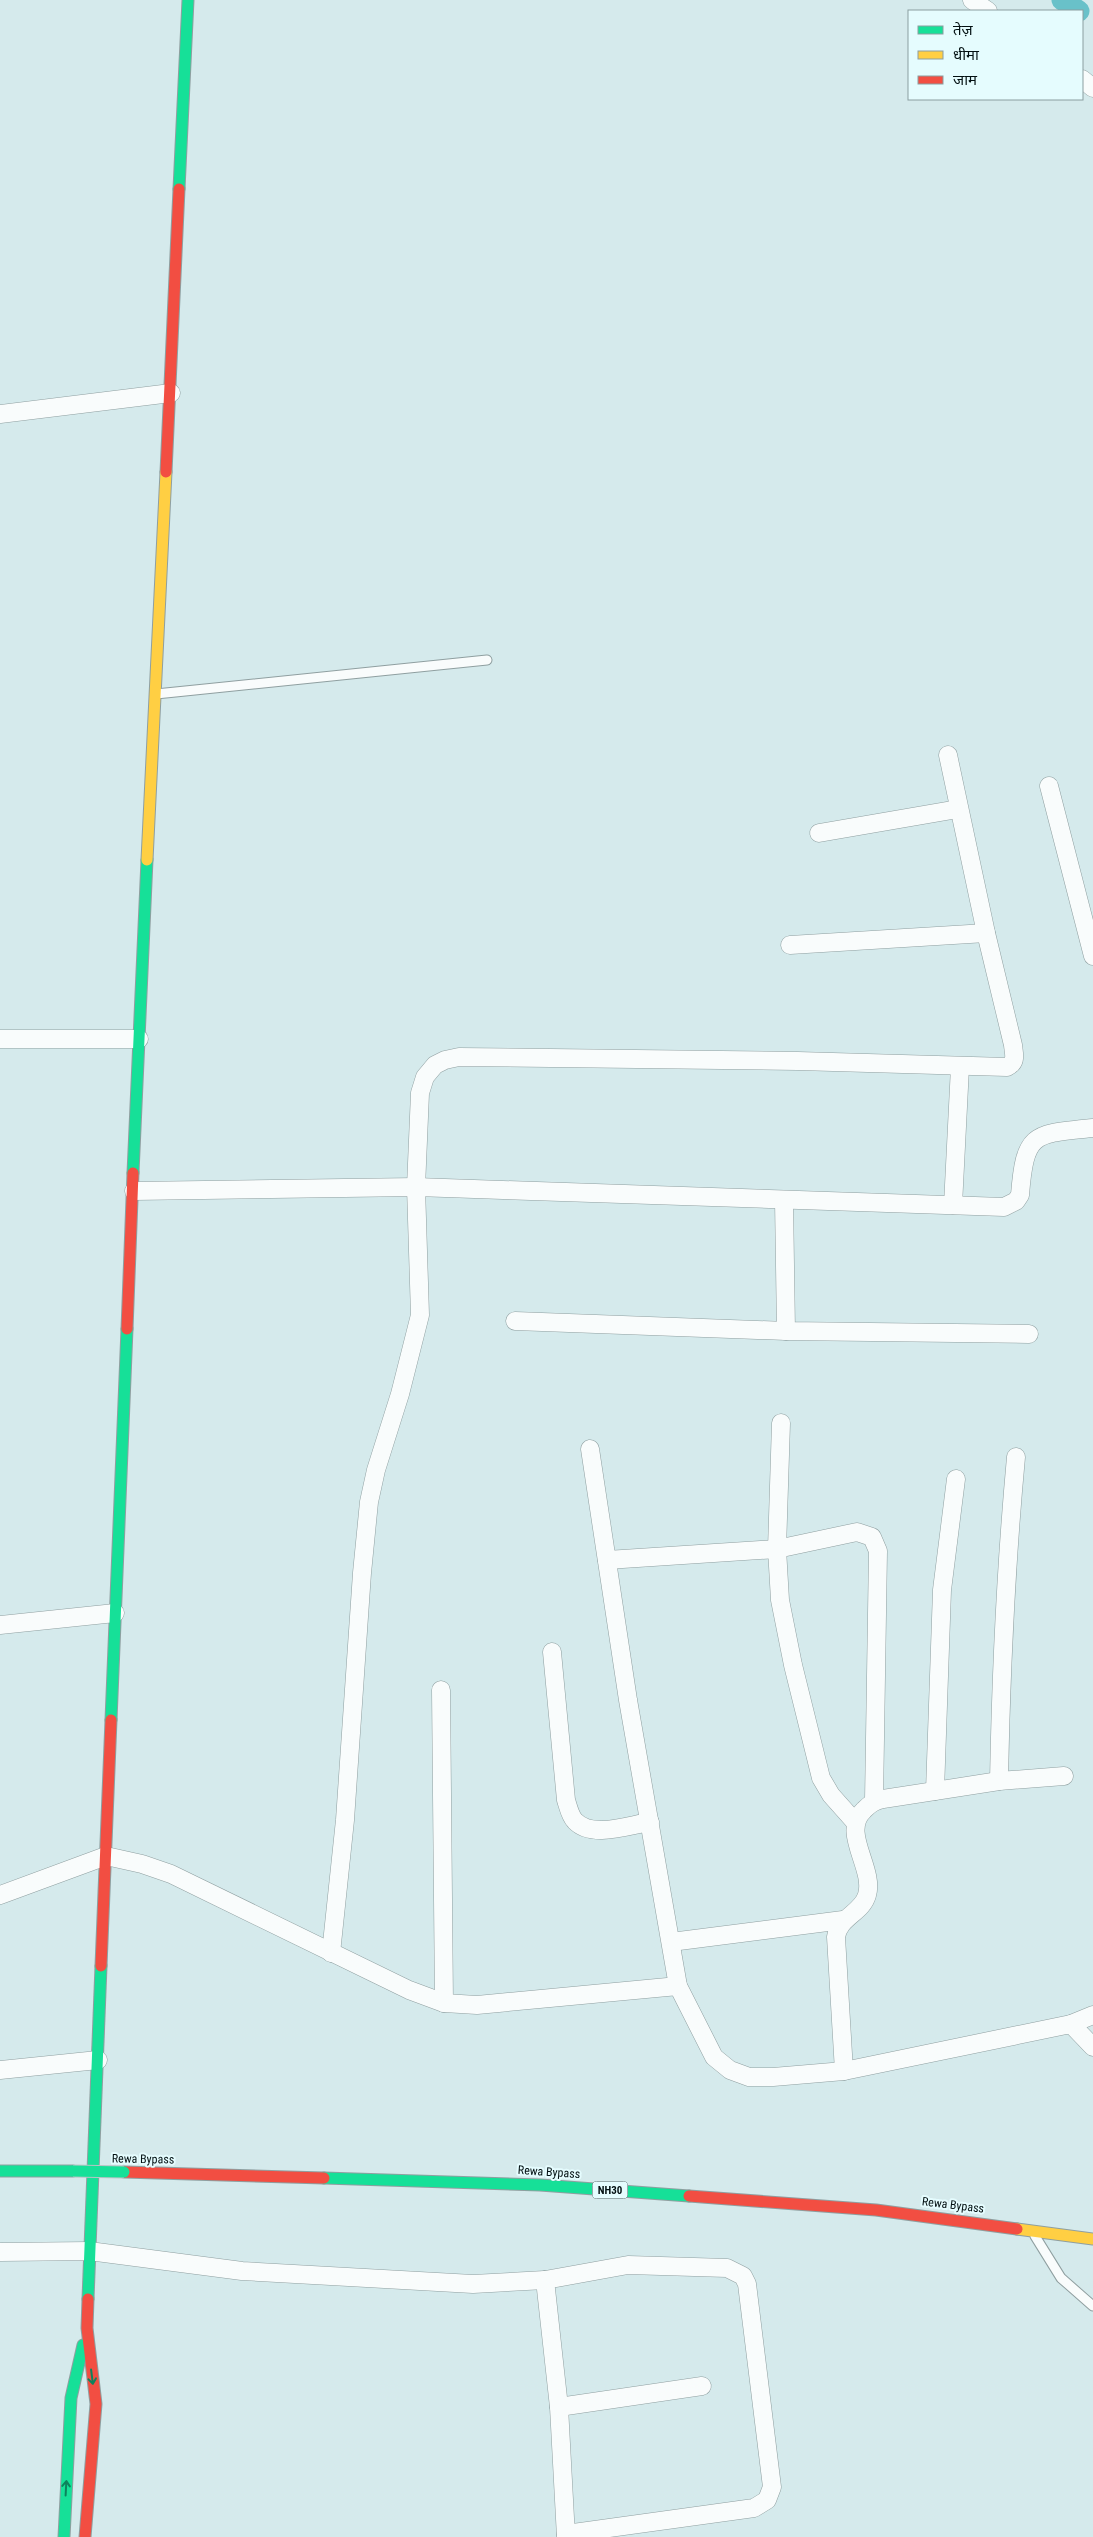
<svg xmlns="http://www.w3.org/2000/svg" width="1093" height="2537" viewBox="0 0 1093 2537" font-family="'Roboto Condensed','Noto Sans Devanagari',sans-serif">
<rect width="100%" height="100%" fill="#d5eaec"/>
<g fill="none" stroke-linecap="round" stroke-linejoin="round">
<!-- canal -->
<path stroke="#69c1c9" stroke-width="21" d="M 1062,0 L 1079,11"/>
<defs>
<g id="lane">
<path d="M 156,694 L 487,660"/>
<path d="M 1035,2236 L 1061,2278 L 1093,2306"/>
</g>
<g id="street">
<path d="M 972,0 L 988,11"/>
<path d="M 1082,79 L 1093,88"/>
<path d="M 0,414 L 171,393"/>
<path d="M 1049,786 L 1093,956"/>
<path d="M 819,833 L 958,809"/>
<path d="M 790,945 L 986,933"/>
<path d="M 0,1039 L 139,1039"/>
<path d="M 134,1191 L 416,1187 L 1004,1207 L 1016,1201 L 1020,1195 C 1025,1132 1033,1134 1093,1128"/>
<path d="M 784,1200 L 786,1331"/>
<path d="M 953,1205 L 960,1067"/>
<path d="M 515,1321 L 786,1331 L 1029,1334"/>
<path d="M 781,1423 L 777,1549 L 780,1600 L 793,1665 L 821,1778 L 831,1795 L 855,1822"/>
<path d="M 590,1449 L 628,1700 L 678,1986 L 714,2057 L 730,2070 L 749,2077 L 773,2077 L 844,2071 L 1071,2024 L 1093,2047"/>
<path d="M 607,1560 L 777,1549 L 857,1532 L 872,1537 L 878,1551 L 874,1801"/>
<path d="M 0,1625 L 115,1613"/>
<path d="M 552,1652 L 566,1800 C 568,1806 570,1816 575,1821 C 592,1839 629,1825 650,1822"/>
<path d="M 441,1690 L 444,2003"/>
<path d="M 999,1781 C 1001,1672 1006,1565 1016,1457"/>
<path d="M 935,1791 L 942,1590 L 956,1479"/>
<path d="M 0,1895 L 106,1856 L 142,1864 L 171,1874 L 409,1990 L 444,2003 L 477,2005 L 678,1986"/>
<path d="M 671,1942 L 843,1920"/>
<path d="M 331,1953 L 345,1820 L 362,1573 L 369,1502 L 376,1470 L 400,1394 L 420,1315 L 416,1187 L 420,1093 L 425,1077 L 435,1065 L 445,1060 L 459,1057 L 798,1061 L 1007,1067 C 1017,1062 1014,1055 1013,1045 L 986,933 L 948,755"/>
<path d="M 1071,2024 L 1093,2015"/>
<path d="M 0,2070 L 98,2060"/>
<path d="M 844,2071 L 836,1937 C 839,1917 862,1913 867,1895 C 875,1868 840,1832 864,1810 C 870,1804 874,1801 883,1799 L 999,1781 L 1064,1776"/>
<path d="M 0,2252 L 89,2251 L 242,2271 L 473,2284 L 545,2280 L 628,2265 L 727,2268 L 743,2276 L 747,2284 L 772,2487 L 767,2500 L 754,2508 L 566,2534"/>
<path d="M 545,2280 L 559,2407 L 566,2537"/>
<path d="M 559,2407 L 702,2386"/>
</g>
<g id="fast">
<path d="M 179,189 L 188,0"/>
<path d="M 133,1173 L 147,860"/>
<path d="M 111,1720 L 127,1329"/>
<path d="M 0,2171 L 73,2171"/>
<path d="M 324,2178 L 540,2185 L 689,2196"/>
<path d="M 88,2299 L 101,1966"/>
<path d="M 64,2537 L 71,2398 L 83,2345"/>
</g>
<g id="slow">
<path d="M 147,860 L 166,472"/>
<path d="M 1017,2229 L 1093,2239"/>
</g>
<g id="jam">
<path d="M 166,472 L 179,189"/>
<path d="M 127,1329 L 133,1173"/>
<path d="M 101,1966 L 111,1720"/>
<path d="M 124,2172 L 324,2178"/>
<path d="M 689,2196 L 876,2210 L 1017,2229"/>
<path d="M 85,2537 L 96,2404 L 87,2328 L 88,2299"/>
</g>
</defs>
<!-- lane casing -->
<use href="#lane" stroke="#8f9fa0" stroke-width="11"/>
<!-- street casing -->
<use href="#street" stroke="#8f9fa0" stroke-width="19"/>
<!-- fast casing -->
<use href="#fast" stroke="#8f9fa0" stroke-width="13"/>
<!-- slow casing -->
<use href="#slow" stroke="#8f9fa0" stroke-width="13"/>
<!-- jam casing -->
<use href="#jam" stroke="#8f9fa0" stroke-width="13"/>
<!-- lane -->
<use href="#lane" stroke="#f9fcfc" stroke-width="9"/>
<!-- street -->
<use href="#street" stroke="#f9fcfc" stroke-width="18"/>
<!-- fast -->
<use href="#fast" stroke="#16e098" stroke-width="11"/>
<!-- slow -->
<use href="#slow" stroke="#ffcf43" stroke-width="11"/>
<!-- jam -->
<use href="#jam" stroke="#f24e42" stroke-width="11"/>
<defs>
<path id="fast-bridge" d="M 73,2171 L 124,2172"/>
</defs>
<!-- fast-bridge casing -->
<use href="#fast-bridge" stroke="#b9c3c4" stroke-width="13" stroke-linecap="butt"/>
<!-- fast-bridge -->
<use href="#fast-bridge" stroke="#16e098" stroke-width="11"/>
</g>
<!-- one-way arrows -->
<defs><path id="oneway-shaft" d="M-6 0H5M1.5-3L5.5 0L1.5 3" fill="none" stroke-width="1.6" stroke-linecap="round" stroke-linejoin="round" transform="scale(1.25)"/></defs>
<g stroke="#0d825c">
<use href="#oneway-shaft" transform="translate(92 2377) rotate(83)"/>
<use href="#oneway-shaft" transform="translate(66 2488) rotate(-87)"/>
</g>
<g text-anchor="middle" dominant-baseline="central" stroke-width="4" stroke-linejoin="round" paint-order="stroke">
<!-- shield labels -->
<rect fill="#e5fcfe" stroke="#475759" stroke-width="1" x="592.5" y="2181.5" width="35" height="17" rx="4"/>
<g font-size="11" font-weight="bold" fill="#031012">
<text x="610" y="2190">NH30</text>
</g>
<!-- street labels -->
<g font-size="12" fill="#031012" stroke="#e5fcfe">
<text transform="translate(143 2159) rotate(1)">Rewa Bypass</text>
<text transform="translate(549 2172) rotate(4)">Rewa Bypass</text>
<text transform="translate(953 2205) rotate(7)">Rewa Bypass</text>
</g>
</g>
<!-- legend -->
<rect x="908" y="10" width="175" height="90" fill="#e5fcfe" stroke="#8b9ea0"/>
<rect x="918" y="26" width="25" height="8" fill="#16e098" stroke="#8b9ea0"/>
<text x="953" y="35" font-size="15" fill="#031012">तेज़</text>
<rect x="918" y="51" width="25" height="8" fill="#ffcf43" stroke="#8b9ea0"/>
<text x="953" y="60" font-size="15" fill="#031012">धीमा</text>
<rect x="918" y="76" width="25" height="8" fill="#f24e42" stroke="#8b9ea0"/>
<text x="953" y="85" font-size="15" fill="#031012">जाम</text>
</svg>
